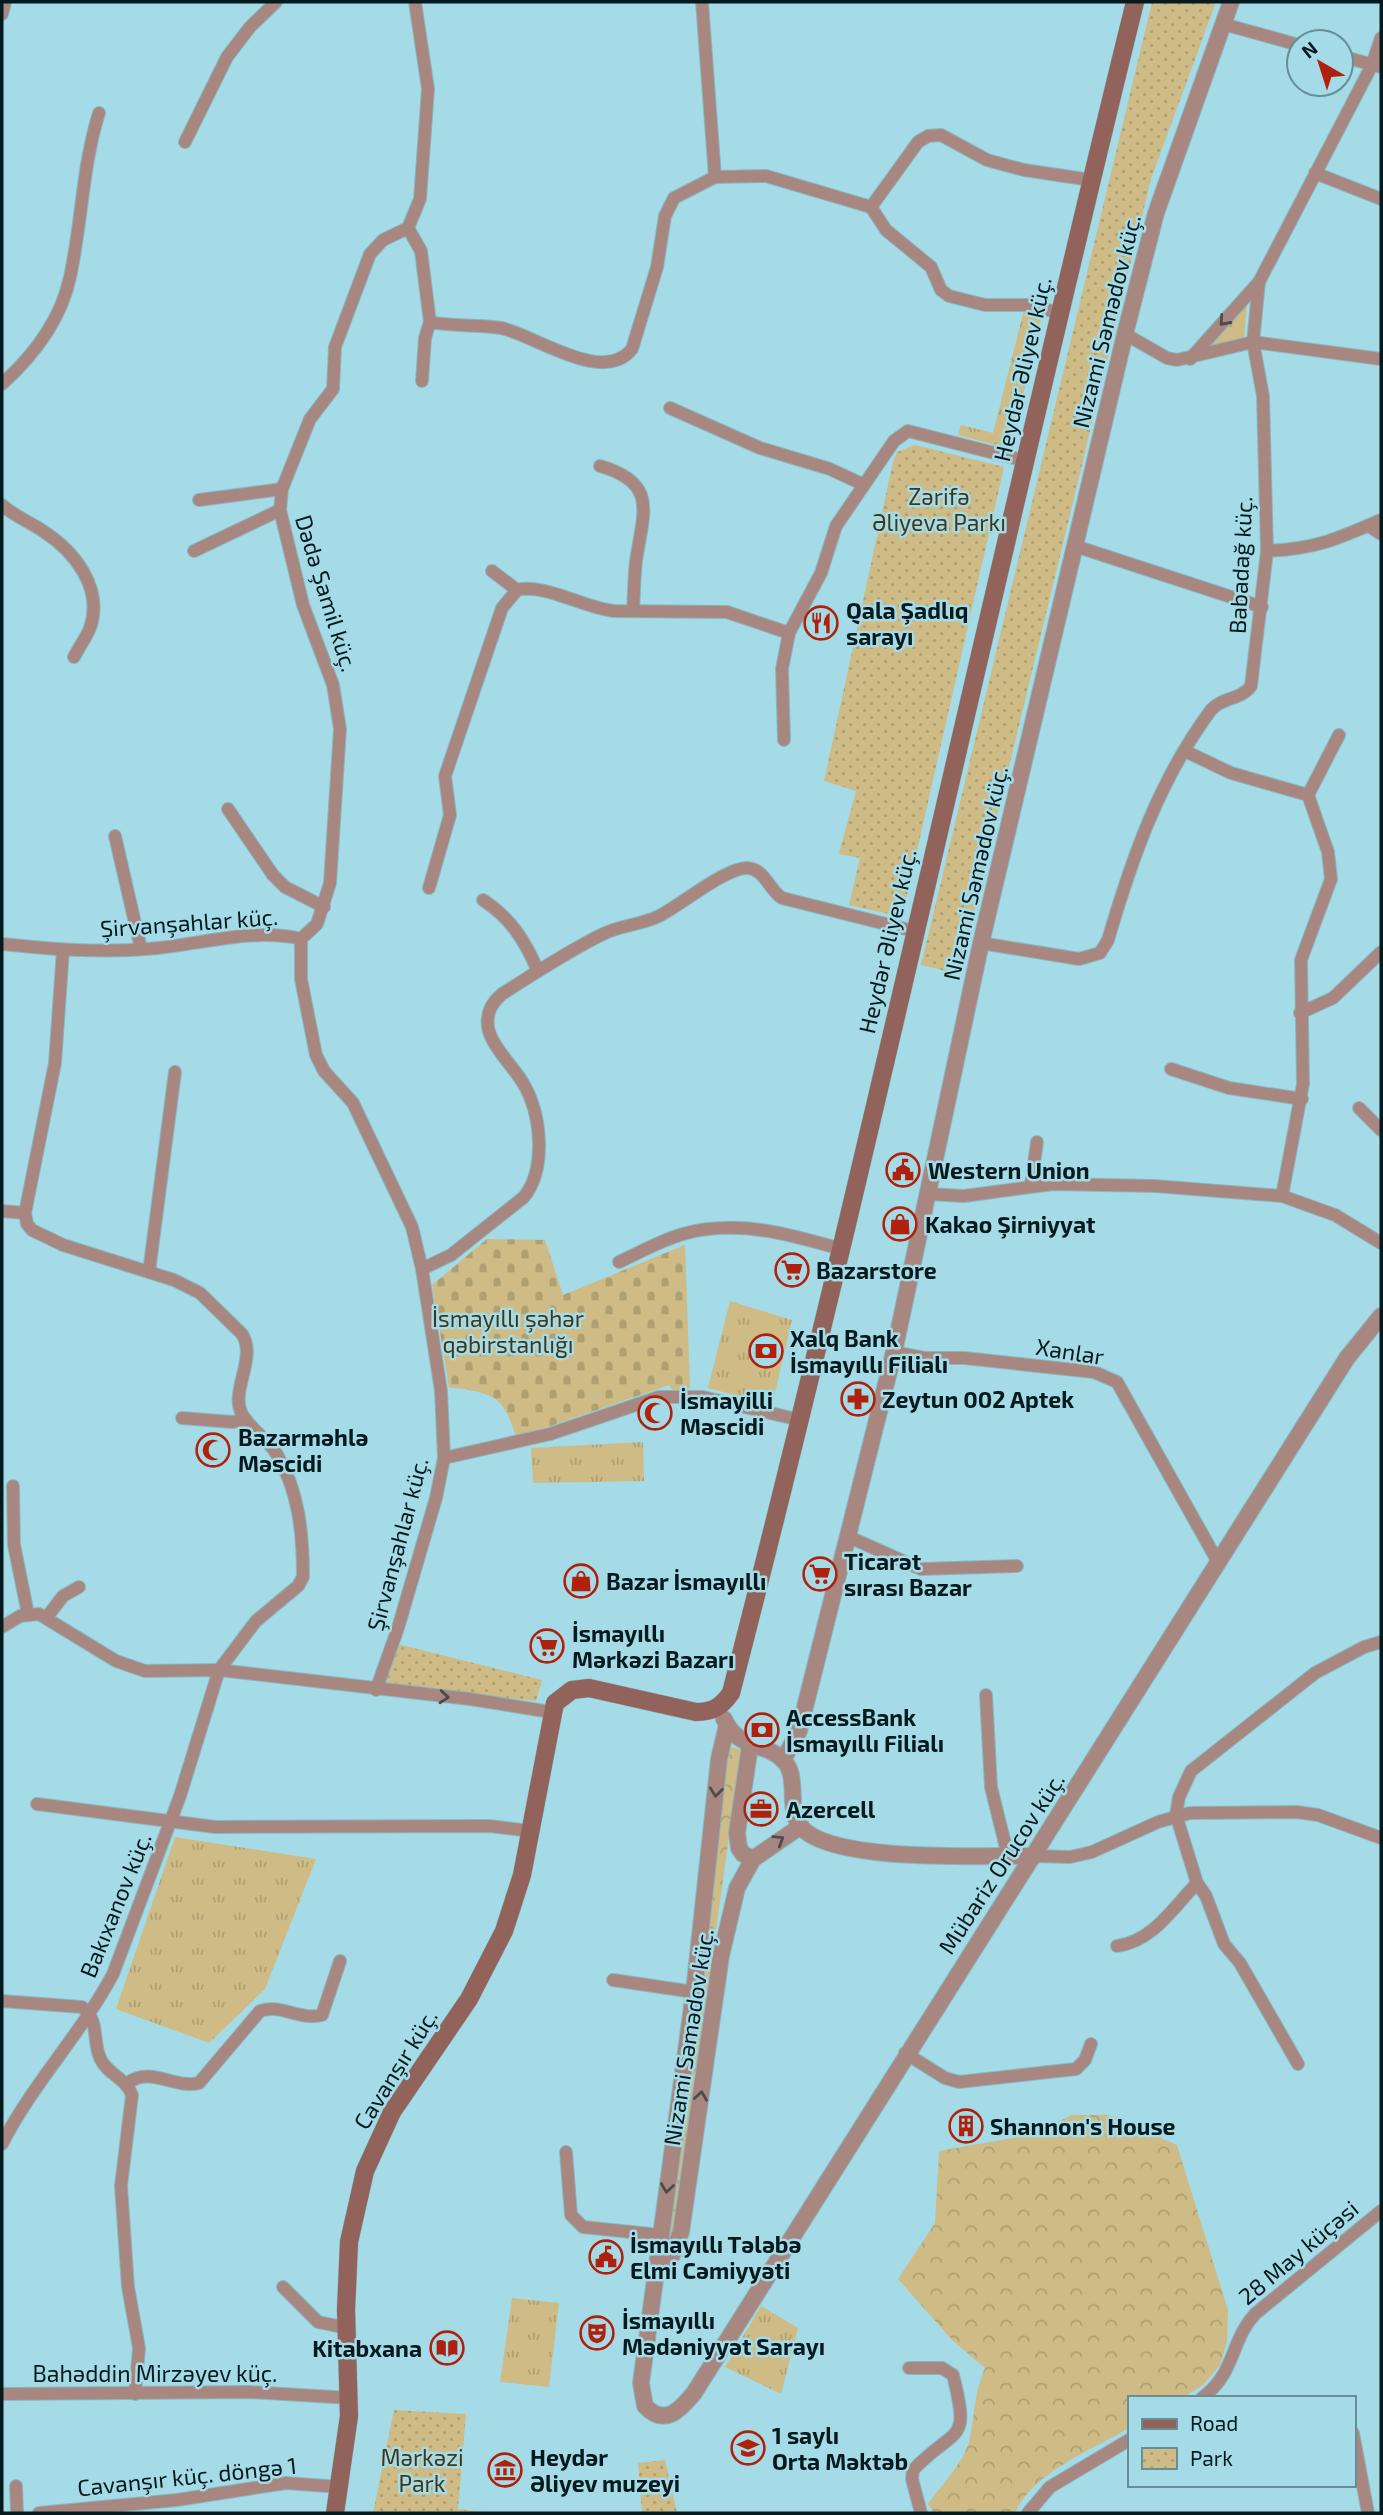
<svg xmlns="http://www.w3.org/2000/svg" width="1383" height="2515" viewBox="0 0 1383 2515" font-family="'Exo 2',sans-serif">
<defs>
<pattern id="grass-tufts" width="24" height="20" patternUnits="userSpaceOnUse" patternTransform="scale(1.75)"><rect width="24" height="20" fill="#cebb85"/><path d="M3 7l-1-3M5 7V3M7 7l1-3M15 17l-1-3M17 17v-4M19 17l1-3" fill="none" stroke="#afa072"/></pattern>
<pattern id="forest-crowns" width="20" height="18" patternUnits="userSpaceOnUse" patternTransform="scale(1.75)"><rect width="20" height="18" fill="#cebb85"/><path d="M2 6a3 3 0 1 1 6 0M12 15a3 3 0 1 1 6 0" fill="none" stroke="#afa072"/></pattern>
<pattern id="cemetery-stones" width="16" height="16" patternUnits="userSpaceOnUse" patternTransform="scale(1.75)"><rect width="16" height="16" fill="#cebb85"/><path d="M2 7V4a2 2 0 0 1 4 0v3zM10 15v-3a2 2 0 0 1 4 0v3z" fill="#afa072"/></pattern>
<pattern id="park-dots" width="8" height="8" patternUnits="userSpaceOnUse" patternTransform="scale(1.75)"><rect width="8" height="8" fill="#cebb85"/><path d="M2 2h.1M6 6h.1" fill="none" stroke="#afa072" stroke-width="1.8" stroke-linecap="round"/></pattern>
</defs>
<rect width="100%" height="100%" fill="#a5dbe6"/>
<!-- grass -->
<g fill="url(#grass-tufts)">
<path d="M 1247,303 L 1244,338 L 1209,348 Z"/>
<path d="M 1024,310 L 1042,316 L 1010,449 L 958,435 L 961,425 L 993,433 Z"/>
<path d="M 730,1301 L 792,1320 L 772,1405 L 708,1388 Z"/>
<path d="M 643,1442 L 644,1481 L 533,1483 L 531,1448 Z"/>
<path d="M 175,1837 L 316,1859 L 265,1989 L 209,2043 L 116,2009 Z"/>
<path d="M 512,2298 L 559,2303 L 549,2387 L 500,2382 Z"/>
<path d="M 761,2306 L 798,2328 L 781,2394 L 725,2367 Z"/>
</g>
<!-- forest -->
<g fill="url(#forest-crowns)">
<path d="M 729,1746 L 741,1750 L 673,2240 L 662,2256 Z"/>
<path d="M 1072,2115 L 1108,2115 L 1177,2145 L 1228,2310 L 1227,2342 L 1220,2365 L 1203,2385 L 1182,2398 L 1129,2398 L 1129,2428 C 1092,2450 1033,2472 1015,2513 L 934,2513 L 928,2504 C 942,2484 965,2462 970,2438 C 975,2411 974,2395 985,2368 L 953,2341 L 898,2279 L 935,2223 L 939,2151 L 1030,2135 Z"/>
</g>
<!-- cemetery -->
<path fill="url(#cemetery-stones)" d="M 487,1239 L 545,1240 L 563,1295 L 685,1245 L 690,1388 L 674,1393 L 669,1385 L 516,1438 C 504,1394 492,1393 449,1387 L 432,1285 Z"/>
<!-- park -->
<g fill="url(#park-dots)">
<path d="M 1152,2 L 1216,2 L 1151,179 L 959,974 L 921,965 Z"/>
<path d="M 915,445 L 1004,467 L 902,917 L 849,905 L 860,858 L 839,854 L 856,791 L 824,781 L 893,462 L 897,452 Z"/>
<path d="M 397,1644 L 542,1680 L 536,1701 L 384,1685 Z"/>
<path d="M 394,2410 L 466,2414 L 458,2509 L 491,2513 L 373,2513 Z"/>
<path d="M 665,2460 L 677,2513 L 642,2513 L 638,2463 Z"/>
</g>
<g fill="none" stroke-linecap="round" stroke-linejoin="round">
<defs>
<g id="minor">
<path d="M 702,2 L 715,177"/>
<path d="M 2,14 L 5,2"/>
<path d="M 1223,24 L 1299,45"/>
<path d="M 1341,56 L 1381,67"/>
<path d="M 185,142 L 227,57 L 250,27 L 276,2"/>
<path d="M 1315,173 L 1381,199"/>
<path d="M 871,207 L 886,230 L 931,267 L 941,290 L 949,296 L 985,305 L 1030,305 L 1059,313"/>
<path d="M 408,228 L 421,251 L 430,322 L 425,338 L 422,381"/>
<path d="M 430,322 C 454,327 478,324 501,328 C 533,334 603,386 632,349 L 657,267 L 665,216 L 674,198 L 715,177 L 766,176 L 871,207 L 918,142 L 928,136 L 941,135 L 987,160 L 1024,170 L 1091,180"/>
<path d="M 1125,334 L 1167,358 L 1177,360 L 1253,342 L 1381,359"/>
<path d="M 1190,359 L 1259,282"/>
<path d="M 2,384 C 33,356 61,320 70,277 C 82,223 82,167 99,113"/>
<path d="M 670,408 L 760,448 L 830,469 L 862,484"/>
<path d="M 600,466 C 659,483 643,513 636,561 C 634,578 634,595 633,611"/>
<path d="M 199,500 L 282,489"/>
<path d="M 2,505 C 14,516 30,522 43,531 C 74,551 104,588 90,628 C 86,638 79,647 74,657"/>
<path d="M 1369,526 L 1381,534"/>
<path d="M 1075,546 L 1262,607"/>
<path d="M 194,551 L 280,510"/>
<path d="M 1267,551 C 1316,549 1337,539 1381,520"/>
<path d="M 492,571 L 517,590"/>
<path d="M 784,740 L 782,669 L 789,633 L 821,573 L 836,526 L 894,441 L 908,431 L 1026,461"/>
<path d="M 1185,751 L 1231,773 L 1308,795 L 1328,852 L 1331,879 L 1301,960 L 1303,1084 L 1282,1196"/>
<path d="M 1308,795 L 1339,735"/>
<path d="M 228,809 L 273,875 L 285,887 L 324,907"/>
<path d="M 115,836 L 141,949"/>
<path d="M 429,888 L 450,815 L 445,776 L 502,608 L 517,590 C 544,583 584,608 614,611 L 727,612 L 789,633"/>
<path d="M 483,900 C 511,918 525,941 538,971"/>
<path d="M 301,939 L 317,924 L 330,883 L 340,729 L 333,685 L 303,605 L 280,510 L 282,489 L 310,419 L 333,389 L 335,347 L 370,254 L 383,240 L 408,228 L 420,199 L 428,89 L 415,2"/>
<path d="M 981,943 L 1079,959 L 1100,953 L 1108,940 C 1132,858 1159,780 1211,710 C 1222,697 1241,700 1251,686 L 1267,551 L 1263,396 L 1253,342 L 1259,282 L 1372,65 L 1381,38"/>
<path d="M 2,944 C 50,949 98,953 146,949 C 196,946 252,927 301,939 L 301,979 L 316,1055 L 324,1071 L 353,1103 L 412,1227 L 422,1269 L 441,1391 L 444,1458 L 436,1498 L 398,1628 L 376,1690"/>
<path d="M 1300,1013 L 1333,998 L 1381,952"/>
<path d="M 1171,1069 L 1229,1088 L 1302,1099"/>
<path d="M 1359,1108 L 1381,1130"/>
<path d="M 1031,1185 L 1037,1142"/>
<path d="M 929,1194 L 964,1196 L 1053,1184 L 1155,1186 L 1282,1196 L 1335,1215 L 1381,1243"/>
<path d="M 2,1211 L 25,1213 L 55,1063 L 63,950"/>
<path d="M 619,1262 C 639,1253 661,1240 683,1234 C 737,1219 789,1234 841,1249"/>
<path d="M 422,1269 L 451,1255 L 524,1197 C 547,1168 541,1113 523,1083 C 513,1066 491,1046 488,1027 C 486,1012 492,1003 502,994 C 535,973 568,951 603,934 C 621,925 641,925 659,916 C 681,905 725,868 747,868 C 764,868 770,891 782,898 L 914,931"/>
<path d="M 149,1272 L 175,1072"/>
<path d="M 894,1352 L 925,1358 L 964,1358 L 1094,1372 L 1117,1382 L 1218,1562"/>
<path d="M 182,1418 L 232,1422 L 246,1420"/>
<path d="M 444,1458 L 550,1434 L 659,1397 L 703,1397 L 800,1420"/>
<path d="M 13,1486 L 14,1545 L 28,1614"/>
<path d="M 849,1537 L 921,1569 L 1017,1566"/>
<path d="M 47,1617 L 63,1596 L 79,1587"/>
<path d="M 2,1627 L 20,1616 L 39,1614 L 116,1661 L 145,1671 L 219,1670 L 470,1699 L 551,1712"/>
<path d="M 986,1695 L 991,1787 L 1008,1856"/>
<path d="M 37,1804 L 215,1827 L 489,1826 L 530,1831"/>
<path d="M 1034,1856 L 1070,1857 L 1092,1852 L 1158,1822 L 1190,1813 L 1297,1812 L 1318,1815 L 1381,1838"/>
<path d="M 1117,1946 C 1153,1941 1173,1908 1197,1883"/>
<path d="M 613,1980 L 694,1992"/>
<path d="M 2,2001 L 82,2007 C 100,2021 92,2039 100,2058 C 107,2074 126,2078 132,2095 L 121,2186 L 128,2287 L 139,2348 L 135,2394"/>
<path d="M 905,2053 L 945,2078 L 959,2082 L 1076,2069 L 1085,2060 L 1091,2044"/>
<path d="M 1298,2064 L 1240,1963 L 1224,1944 L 1206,1896 L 1197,1883 L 1176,1815 L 1179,1797 L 1191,1771 L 1315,1673 L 1364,1647 L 1381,1642"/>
<path d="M 128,2083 C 150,2066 175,2089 199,2083 L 260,2011 C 280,2003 300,2021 322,2015 L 340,1961"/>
<path d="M 2,2144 C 33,2083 81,2034 113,1974 L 180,1796 L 219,1670 L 256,1621 L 298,1586 L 303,1577 C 303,1534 299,1490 276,1453 C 267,1438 248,1428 241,1412 C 231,1390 257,1357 242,1334 L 200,1293 L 174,1280 L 63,1245 L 32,1230 L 27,1224 L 25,1213"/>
<path d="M 566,2152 L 571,2215 L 583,2227 L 660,2235"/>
<path d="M 283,2287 L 318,2322 L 347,2328"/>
<path d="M 909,2368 L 942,2368 L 953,2375 C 971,2446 956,2425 913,2470 L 912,2479 L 921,2513"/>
<path d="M 2,2394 L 249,2392 L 350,2398"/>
<path d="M 1202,2398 C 1236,2373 1230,2341 1255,2314 L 1381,2211"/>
<path d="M 1353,2433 L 1368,2513"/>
<path d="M 16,2486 L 17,2513"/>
<path d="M 39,2513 L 177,2500 L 286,2483 L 340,2487"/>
<path d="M 1028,2513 L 1050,2487 L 1129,2440"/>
</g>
<g id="tertiary">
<path d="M 724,1719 C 739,1751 764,1741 783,1760 C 800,1776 786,1807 800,1826 C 830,1864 986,1855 1034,1856"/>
<path d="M 727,1725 L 719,1759 L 694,1992 L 641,2383 L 645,2406 C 665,2427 680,2410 694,2393 L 1347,1358 L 1381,1316"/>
<path d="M 750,1746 L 737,1833 L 739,1848 L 743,1854 L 753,1859"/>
<path d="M 783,1760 L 799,1731 L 894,1352 L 981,943 L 1125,334 L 1156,213 L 1231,2"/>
<path d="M 653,2275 L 672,2255 L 681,2232 L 721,1956 L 737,1888 L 753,1859 L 801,1826"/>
</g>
<path id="secondary" d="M 335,2513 L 349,2416 L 346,2310 L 349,2242 L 365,2171 L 392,2112 L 469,1999 L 504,1931 L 522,1875 L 555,1703 L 572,1690 L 589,1688 L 696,1712 C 713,1712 721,1707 731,1693 C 876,1132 996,564 1135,2"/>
</defs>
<!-- minor casing -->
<use href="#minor" stroke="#88b8c2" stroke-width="14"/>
<!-- tertiary casing -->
<use href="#tertiary" stroke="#88b8c2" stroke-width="18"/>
<!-- secondary casing -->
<use href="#secondary" stroke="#88b8c2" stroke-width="19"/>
<!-- minor -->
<use href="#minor" stroke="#a88780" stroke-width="12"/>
<!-- tertiary -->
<use href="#tertiary" stroke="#a88780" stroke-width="16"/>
<!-- secondary -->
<use href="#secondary" stroke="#92635a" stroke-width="18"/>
</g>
<!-- one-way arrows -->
<defs><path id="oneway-chevron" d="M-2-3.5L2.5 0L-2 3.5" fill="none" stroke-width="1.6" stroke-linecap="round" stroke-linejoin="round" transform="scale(1.75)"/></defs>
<g stroke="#4e4b4a">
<use href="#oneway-chevron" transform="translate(1224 321) rotate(132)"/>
<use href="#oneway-chevron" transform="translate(444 1697) rotate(5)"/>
<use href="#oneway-chevron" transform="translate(716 1792) rotate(96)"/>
<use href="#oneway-chevron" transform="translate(779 1840) rotate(-32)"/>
<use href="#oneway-chevron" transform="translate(701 2096) rotate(-82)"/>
<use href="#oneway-chevron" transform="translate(667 2188) rotate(98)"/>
</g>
<!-- icons -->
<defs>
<symbol id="restaurant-ring" viewBox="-11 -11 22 22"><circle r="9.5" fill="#a5dbe6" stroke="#af210d" stroke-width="1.5"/><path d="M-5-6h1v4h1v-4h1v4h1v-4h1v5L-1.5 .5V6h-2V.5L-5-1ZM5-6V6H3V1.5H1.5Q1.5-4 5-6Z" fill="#af210d"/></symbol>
<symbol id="civic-ring" viewBox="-11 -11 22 22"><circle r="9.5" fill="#a5dbe6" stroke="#af210d" stroke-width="1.5"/><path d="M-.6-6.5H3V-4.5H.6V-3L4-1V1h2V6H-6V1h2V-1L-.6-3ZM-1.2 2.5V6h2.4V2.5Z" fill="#af210d"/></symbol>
<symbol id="shop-ring" viewBox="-11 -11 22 22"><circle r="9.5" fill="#a5dbe6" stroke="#af210d" stroke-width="1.5"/><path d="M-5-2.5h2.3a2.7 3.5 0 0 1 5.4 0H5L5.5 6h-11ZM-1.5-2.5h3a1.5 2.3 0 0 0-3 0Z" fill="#af210d"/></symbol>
<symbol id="supermarket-ring" viewBox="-11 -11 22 22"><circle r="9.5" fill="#a5dbe6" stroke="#af210d" stroke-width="1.5"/><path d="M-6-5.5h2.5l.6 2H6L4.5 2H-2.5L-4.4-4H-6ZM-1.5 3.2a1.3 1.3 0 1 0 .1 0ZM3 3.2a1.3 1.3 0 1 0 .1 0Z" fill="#af210d"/></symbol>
<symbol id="bank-ring" viewBox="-11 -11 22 22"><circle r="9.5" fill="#a5dbe6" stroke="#af210d" stroke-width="1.5"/><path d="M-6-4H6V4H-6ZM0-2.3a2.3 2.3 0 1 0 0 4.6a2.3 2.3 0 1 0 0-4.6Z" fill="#af210d"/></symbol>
<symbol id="pharmacy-ring" viewBox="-11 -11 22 22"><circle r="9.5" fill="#a5dbe6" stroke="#af210d" stroke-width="1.5"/><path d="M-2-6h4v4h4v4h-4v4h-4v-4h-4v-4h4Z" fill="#af210d"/></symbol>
<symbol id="mosque-ring" viewBox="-11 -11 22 22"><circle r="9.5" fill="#a5dbe6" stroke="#af210d" stroke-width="1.5"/><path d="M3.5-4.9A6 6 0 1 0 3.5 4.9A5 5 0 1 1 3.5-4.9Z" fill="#af210d"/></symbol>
<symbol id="office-ring" viewBox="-11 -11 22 22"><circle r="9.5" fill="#a5dbe6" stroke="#af210d" stroke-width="1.5"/><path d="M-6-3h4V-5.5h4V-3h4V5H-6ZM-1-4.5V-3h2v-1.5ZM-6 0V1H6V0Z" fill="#af210d"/></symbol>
<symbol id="building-ring" viewBox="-11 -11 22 22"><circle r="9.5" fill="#a5dbe6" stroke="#af210d" stroke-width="1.5"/><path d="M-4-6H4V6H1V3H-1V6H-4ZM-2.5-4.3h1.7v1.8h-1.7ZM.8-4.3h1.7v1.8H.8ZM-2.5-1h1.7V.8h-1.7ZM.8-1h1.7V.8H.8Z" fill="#af210d"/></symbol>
<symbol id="theatre-ring" viewBox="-11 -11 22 22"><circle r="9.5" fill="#a5dbe6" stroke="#af210d" stroke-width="1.5"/><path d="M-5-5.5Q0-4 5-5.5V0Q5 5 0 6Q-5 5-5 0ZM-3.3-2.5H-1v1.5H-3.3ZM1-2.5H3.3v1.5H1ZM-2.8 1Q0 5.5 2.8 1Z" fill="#af210d"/></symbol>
<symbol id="library-ring" viewBox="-11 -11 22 22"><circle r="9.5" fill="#a5dbe6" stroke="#af210d" stroke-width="1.5"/><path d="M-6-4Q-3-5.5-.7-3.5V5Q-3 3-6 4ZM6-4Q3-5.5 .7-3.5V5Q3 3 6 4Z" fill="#af210d"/></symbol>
<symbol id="school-ring" viewBox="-11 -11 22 22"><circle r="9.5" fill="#a5dbe6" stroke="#af210d" stroke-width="1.5"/><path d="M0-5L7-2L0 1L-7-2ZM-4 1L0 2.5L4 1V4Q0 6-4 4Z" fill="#af210d"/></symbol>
<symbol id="museum-ring" viewBox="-11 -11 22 22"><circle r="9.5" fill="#a5dbe6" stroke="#af210d" stroke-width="1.5"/><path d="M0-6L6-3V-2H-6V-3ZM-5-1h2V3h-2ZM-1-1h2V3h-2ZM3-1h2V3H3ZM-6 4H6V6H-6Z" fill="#af210d"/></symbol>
</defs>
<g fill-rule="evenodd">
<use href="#restaurant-ring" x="802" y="604" width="38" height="38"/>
<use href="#civic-ring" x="884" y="1151" width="38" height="38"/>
<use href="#shop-ring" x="881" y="1205" width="38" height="38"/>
<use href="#supermarket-ring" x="773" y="1251" width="38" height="38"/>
<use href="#bank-ring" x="747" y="1332" width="38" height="38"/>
<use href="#pharmacy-ring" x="839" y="1380" width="38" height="38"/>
<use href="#mosque-ring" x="636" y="1394" width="38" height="38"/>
<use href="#mosque-ring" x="194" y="1431" width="38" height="38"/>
<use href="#supermarket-ring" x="801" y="1555" width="38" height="38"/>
<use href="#shop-ring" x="562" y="1562" width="38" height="38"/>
<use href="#supermarket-ring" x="528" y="1627" width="38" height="38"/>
<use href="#bank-ring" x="743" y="1711" width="38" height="38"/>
<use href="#office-ring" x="742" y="1790" width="38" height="38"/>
<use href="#building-ring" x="947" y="2107" width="38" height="38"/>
<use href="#civic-ring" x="587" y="2238" width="38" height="38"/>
<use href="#theatre-ring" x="578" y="2314" width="38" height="38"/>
<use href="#library-ring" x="428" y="2329" width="38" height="38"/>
<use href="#school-ring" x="729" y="2429" width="38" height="38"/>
<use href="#museum-ring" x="486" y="2451" width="38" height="38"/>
</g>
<g text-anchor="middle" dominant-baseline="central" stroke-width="5" stroke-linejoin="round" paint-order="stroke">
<!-- street labels -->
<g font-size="23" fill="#051a1e" stroke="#a5dbe6">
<text transform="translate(1106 321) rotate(-76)">Nizami Səmədov küç.</text>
<text transform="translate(1022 369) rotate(-77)">Heydər Əliyev küç.</text>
<text transform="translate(1240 565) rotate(-87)">Babadağ küç.</text>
<text transform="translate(327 593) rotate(73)">Dədə Şamil küç.</text>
<text transform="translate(975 873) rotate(-77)">Nizami Səmədov küç.</text>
<text transform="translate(189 922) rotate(-4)">Şirvanşahlar küç.</text>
<text transform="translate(887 941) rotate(-77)">Heydər Əliyev küç.</text>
<text transform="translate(1070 1351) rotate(9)">Xanlar</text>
<text transform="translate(397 1544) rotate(-75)">Şirvanşahlar küç.</text>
<text transform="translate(1001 1863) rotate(-57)">Mübariz Orucov küç.</text>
<text transform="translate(115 1905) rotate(-68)">Bakıxanov küç.</text>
<text transform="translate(688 2037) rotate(-81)">Nizami Səmədov küç.</text>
<text transform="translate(395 2069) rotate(-58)">Cavanşır küç.</text>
<text transform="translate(1298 2252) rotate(-40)">28 May küçəsi</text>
<text x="155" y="2373">Bahəddin Mirzəyev küç.</text>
<text transform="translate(187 2476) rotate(-6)">Cavanşır küç. döngə 1</text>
</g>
<!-- park labels -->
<g font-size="23" fill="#423718" stroke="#a5dbe6">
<text x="939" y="496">Zərifə<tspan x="939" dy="26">Əliyeva Parkı</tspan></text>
<text x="508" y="1318">İsmayıllı şəhər<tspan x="508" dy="26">qəbirstanlığı</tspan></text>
<text x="422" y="2457">Mərkəzi<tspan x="422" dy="26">Park</tspan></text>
</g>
<!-- poi labels -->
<g font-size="23" font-weight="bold" fill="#051a1e" stroke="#a5dbe6" text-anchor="start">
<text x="846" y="610">Qala Şadlıq<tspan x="846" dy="26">sarayı</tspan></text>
<text x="928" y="1170">Western Union</text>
<text x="925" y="1224">Kakao Şirniyyat</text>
<text x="816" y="1270">Bazarstore</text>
<text x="790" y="1338">Xalq Bank<tspan x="790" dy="26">İsmayıllı Filialı</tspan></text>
<text x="882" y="1399">Zeytun 002 Aptek</text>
<text x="680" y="1400">İsmayilli<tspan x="680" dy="26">Məscidi</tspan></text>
<text x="238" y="1437">Bazarməhlə<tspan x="238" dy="26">Məscidi</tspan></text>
<text x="844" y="1561">Ticarət<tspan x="844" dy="26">sırası Bazar</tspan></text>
<text x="606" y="1581">Bazar İsmayıllı</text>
<text x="572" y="1633">İsmayıllı<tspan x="572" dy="26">Mərkəzi Bazarı</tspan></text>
<text x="786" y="1717">AccessBank<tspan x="786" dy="26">İsmayıllı Filialı</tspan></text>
<text x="786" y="1809">Azercell</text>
<text x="990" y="2126">Shannon's House</text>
<text x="630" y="2244">İsmayıllı Tələbə<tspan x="630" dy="26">Elmi Cəmiyyəti</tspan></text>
<text x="622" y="2320">İsmayıllı<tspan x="622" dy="26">Mədəniyyət Sarayı</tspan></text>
<text x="422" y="2348" text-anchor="end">Kitabxana</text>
<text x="772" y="2435">1 saylı<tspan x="772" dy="26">Orta Məktəb</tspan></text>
<text x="530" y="2457">Heydər<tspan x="530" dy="26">Əliyev muzeyi</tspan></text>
</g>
</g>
<!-- border -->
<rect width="1383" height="2515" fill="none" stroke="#051a1e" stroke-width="7"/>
<!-- legend -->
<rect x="1128" y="2396" width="228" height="91" fill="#a5dbe6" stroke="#658e96" stroke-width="2"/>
<rect x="1142" y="2419" width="35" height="10" fill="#92635a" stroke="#658e96" stroke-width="2"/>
<text x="1190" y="2431" font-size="21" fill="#051a1e">Road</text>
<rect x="1142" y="2448" width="35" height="21" fill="url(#park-dots)" stroke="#658e96" stroke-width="2"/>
<text x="1190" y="2466" font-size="21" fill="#051a1e">Park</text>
<!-- north arrow -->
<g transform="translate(1320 63) rotate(321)"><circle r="33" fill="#a5dbe6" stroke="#658e96" stroke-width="2"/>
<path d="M0-5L12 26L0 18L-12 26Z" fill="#af210d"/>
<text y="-10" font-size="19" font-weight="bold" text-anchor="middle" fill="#051a1e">N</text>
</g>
</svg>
